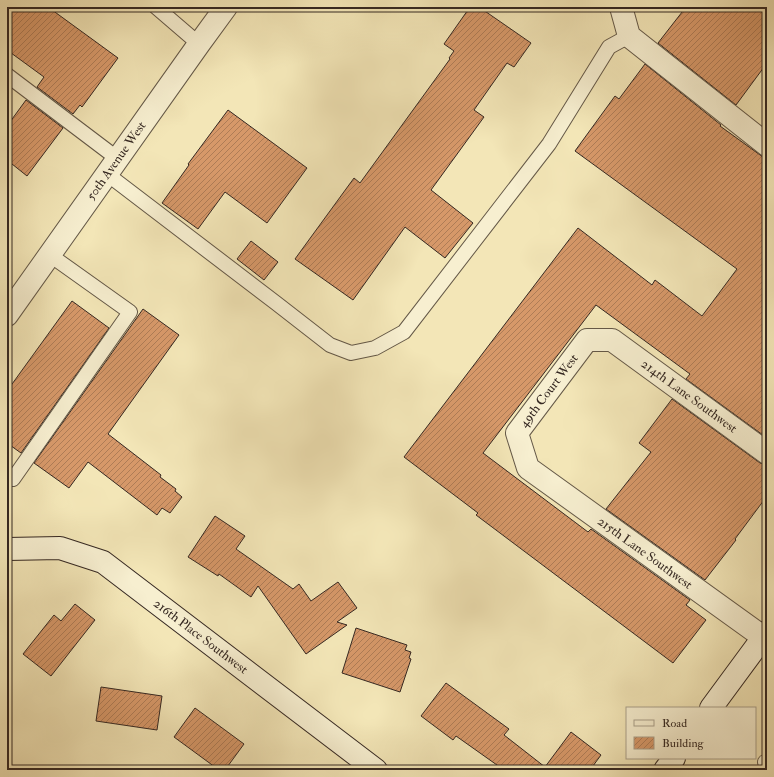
<svg xmlns="http://www.w3.org/2000/svg" width="774" height="777" viewBox="0 0 774 777" font-family="'IM FELL Double Pica',serif">
<defs>
<pattern id="building-hatch" width="6" height="6" patternUnits="userSpaceOnUse"><rect width="6" height="6" fill="#d69869"/><path d="M-1 1l2-2M0 6l6-6M5 7l2-2" fill="none" stroke="#ae7c56"/></pattern>
</defs>
<rect width="100%" height="100%" fill="#f3e6b7"/>
<filter id="stains"><feTurbulence type="fractalNoise" baseFrequency=".005" numOctaves="4"/><feColorMatrix values="0 0 0 0 .2 0 0 0 0 .09 0 0 0 0 .02 0 0 0 .5 -.17"/></filter>
<radialGradient id="worn" r=".72"><stop offset=".6" stop-color="#630" stop-opacity="0"/><stop offset="1" stop-color="#630" stop-opacity=".3"/></radialGradient>
<!-- building -->
<g fill="url(#building-hatch)" stroke="#352822">
<path d="M 7,7 L 48,7 L 118,58 L 82,107 L 80,105 L 73,114 L 37,87 L 44,77 L 7,50 Z"/>
<path d="M 470,7 L 479,7 L 531,43 L 514,67 L 507,63 L 474,110 L 484,117 L 431,190 L 473,223 L 445,258 L 405,227 L 353,300 L 295,259 L 354,178 L 360,183 L 450,59 L 449,58 L 454,51 L 444,44 Z"/>
<path d="M 686,7 L 767,7 L 767,63 L 736,105 L 658,43 Z"/>
<path d="M 645,64 L 721,125 L 720,126 L 767,160 L 767,438 L 686,379 L 690,374 L 596,305 L 483,453 L 588,532 L 591,529 L 690,600 L 686,605 L 706,620 L 673,663 L 476,515 L 478,513 L 404,457 L 578,228 L 652,285 L 655,280 L 702,316 L 737,269 L 575,151 L 615,96 L 619,99 Z"/>
<path d="M 26,100 L 63,128 L 27,176 L 7,160 L 7,126 Z"/>
<path d="M 228,110 L 307,168 L 267,223 L 225,192 L 198,229 L 162,203 L 189,165 L 188,164 Z"/>
<path d="M 251,241 L 278,262 L 264,280 L 237,259 Z"/>
<path d="M 72,301 L 109,328 L 21,453 L 7,443 L 7,391 Z"/>
<path d="M 143,309 L 179,335 L 108,434 L 161,475 L 160,477 L 176,489 L 175,491 L 182,497 L 170,513 L 162,508 L 157,515 L 88,462 L 69,488 L 34,463 Z"/>
<path d="M 672,399 L 760,463 L 767,465 L 767,496 L 735,539 L 736,540 L 705,580 L 606,509 L 651,452 L 639,443 Z"/>
<path d="M 215,516 L 245,536 L 236,549 L 293,589 L 299,584 L 311,601 L 338,582 L 357,608 L 337,622 L 347,625 L 306,654 L 258,586 L 251,597 L 219,574 L 218,576 L 188,557 Z"/>
<path d="M 75,604 L 95,620 L 51,676 L 23,654 L 54,615 L 61,621 Z"/>
<path d="M 356,628 L 407,645 L 405,650 L 411,652 L 409,658 L 411,659 L 400,692 L 342,673 Z"/>
<path d="M 446,683 L 509,729 L 504,735 L 545,767 L 571,732 L 601,755 L 590,770 L 504,770 L 456,736 L 453,740 L 421,716 Z"/>
<path d="M 101,687 L 162,696 L 157,730 L 96,721 Z"/>
<path d="M 195,708 L 244,744 L 225,770 L 219,770 L 174,737 Z"/>
</g>
<g fill="none" stroke-linecap="round" stroke-linejoin="round">
<defs>
<g id="lane">
<path d="M 156,7 L 199,44"/>
<path d="M 7,75 L 118,159"/>
<path d="M 107,174 L 276,303 L 330,345 L 351,353 L 375,348 L 404,332 L 549,144 L 609,47 L 629,36"/>
<path d="M 13,479 L 130,312 L 50,255"/>
<path d="M 765,762 L 767,763"/>
</g>
<g id="street">
<path d="M 621,7 L 629,36 L 767,145"/>
<path id="s1" d="M 7,315 L 199,44 L 226,7"/>
<path id="s2" d="M 763,637 L 528,468 L 517,433 L 587,340 L 612,340 L 767,453"/>
</g>
<g id="secondary">
<path id="s3" d="M 7,549 L 60,548 L 103,562 L 376,770"/>
<path d="M 711,708 L 767,632"/>
<path d="M 665,770 L 674,758"/>
</g>
</defs>
<!-- lane casing -->
<use href="#lane" stroke="#645847" stroke-width="16"/>
<!-- street casing -->
<use href="#street" stroke="#645847" stroke-width="24"/>
<!-- secondary casing -->
<use href="#secondary" stroke="#352822" stroke-width="24"/>
<!-- lane -->
<use href="#lane" stroke="#f7efd0" stroke-width="14"/>
<!-- street -->
<use href="#street" stroke="#f7efd0" stroke-width="22"/>
<!-- secondary -->
<use href="#secondary" stroke="#f7efd0" stroke-width="22"/>
</g>
<g text-anchor="middle" dominant-baseline="central" stroke-width="4" stroke-linejoin="round" paint-order="stroke">
<!-- street labels -->
<g font-size="13" fill="#352822" stroke="#f7efd0">
<text stroke="none"><textPath href="#s1" startOffset="189">50th Avenue West</textPath></text>
<text stroke="none"><textPath href="#s2" startOffset="379">49th Court West</textPath></text>
<text stroke="none"><textPath href="#s2" startOffset="563">214th Lane Southwest</textPath></text>
<text transform="translate(645 553) rotate(36)">215th Lane Southwest</text>
<text stroke="none"><textPath href="#s3" startOffset="221">216th Place Southwest</textPath></text>
</g>
</g>
<!-- margin -->
<rect width="774" height="777" fill="none" stroke="#f3e6b7" stroke-width="24"/>
<rect x="8" y="8" width="758" height="761" fill="none" stroke="#352822" stroke-width="2"/>
<rect x="12" y="12" width="750" height="753" fill="none" stroke="#352822"/>
<!-- legend -->
<rect x="626" y="707" width="130" height="52" fill="#f7efd0" stroke="#a99f8a"/>
<rect x="634" y="720" width="20" height="6" fill="#f7efd0" stroke="#a99f8a"/>
<text x="662" y="727" font-size="12" fill="#352822">Road</text>
<rect x="634" y="737" width="20" height="12" fill="url(#building-hatch)" stroke="#a99f8a"/>
<text x="662" y="747" font-size="12" fill="#352822">Building</text>
<rect width="100%" height="100%" filter="url(#stains)"/>
<rect width="100%" height="100%" fill="url(#worn)"/>
</svg>
